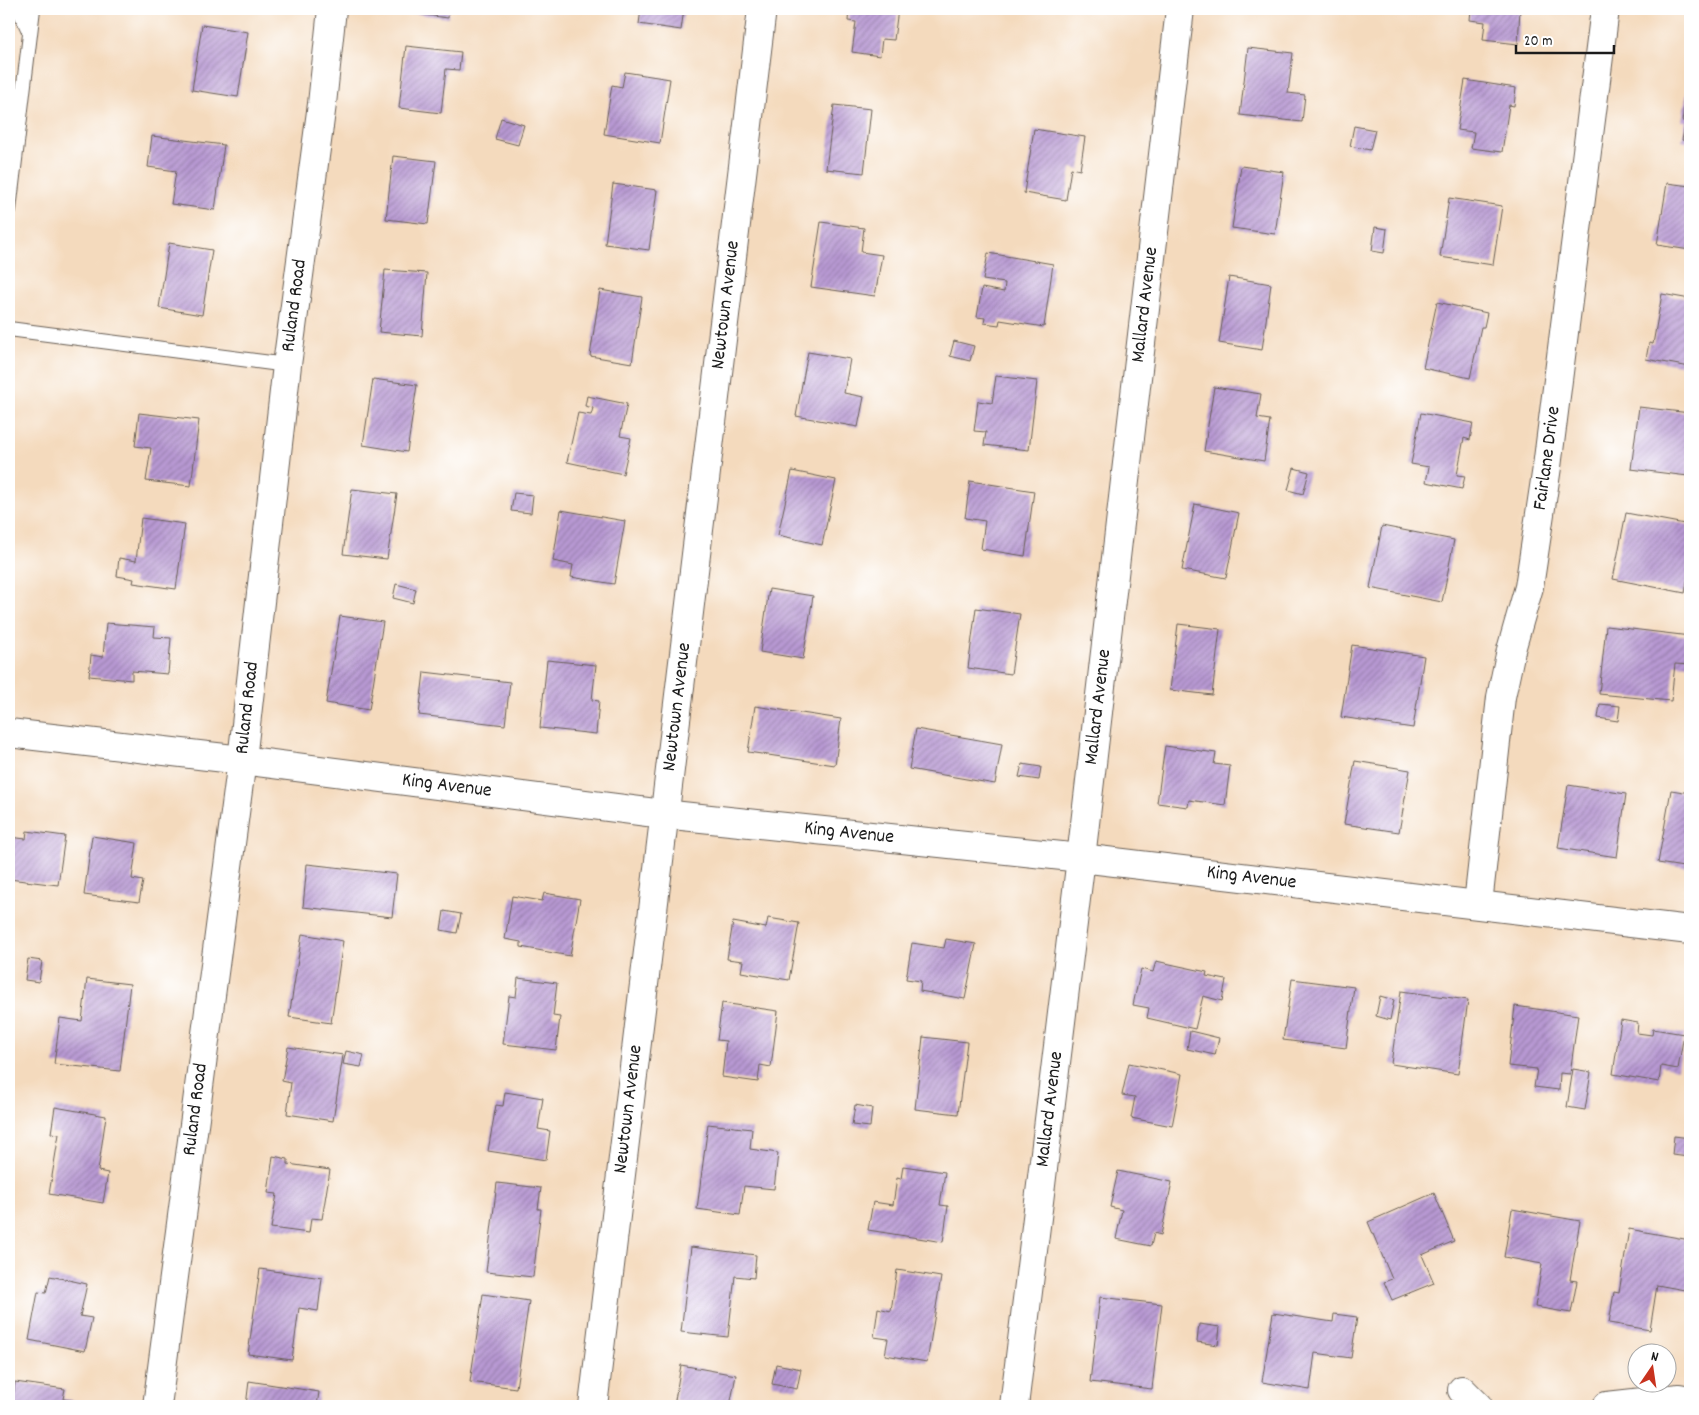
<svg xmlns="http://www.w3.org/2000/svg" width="1699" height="1415" viewBox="0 0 1699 1415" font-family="Dekko,sans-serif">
<defs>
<pattern id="building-hatch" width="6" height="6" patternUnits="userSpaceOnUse" patternTransform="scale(1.25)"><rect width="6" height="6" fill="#b899d3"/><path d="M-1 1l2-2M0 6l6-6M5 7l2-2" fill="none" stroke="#957caa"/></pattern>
</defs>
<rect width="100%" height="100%" fill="#fff"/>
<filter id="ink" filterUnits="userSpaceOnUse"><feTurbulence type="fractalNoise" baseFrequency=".02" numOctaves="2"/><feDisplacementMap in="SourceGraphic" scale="10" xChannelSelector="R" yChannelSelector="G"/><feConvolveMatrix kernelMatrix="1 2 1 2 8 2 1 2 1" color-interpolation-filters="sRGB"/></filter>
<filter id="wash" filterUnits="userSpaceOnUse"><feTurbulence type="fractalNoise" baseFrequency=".0096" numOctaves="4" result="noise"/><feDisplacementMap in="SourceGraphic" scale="20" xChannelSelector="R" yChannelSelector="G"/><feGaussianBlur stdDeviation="1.12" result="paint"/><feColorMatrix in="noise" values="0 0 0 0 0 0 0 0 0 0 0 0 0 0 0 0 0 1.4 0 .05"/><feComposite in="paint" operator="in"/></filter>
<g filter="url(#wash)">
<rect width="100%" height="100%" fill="#f4dabd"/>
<g id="blocks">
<!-- building -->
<g fill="url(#building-hatch)">
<path d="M 411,9 L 449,9 L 448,18 L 411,13 Z"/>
<path d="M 641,9 L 684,9 L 681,30 L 639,24 Z"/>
<path d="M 849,9 L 898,9 L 894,40 L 882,39 L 880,56 L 852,52 L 856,22 L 848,21 Z"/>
<path d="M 1471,9 L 1520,9 L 1518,44 L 1483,40 L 1485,22 L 1470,20 Z"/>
<path d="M 202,25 L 248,32 L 238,97 L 192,90 Z"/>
<path d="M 406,46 L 461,52 L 459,70 L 446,69 L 441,113 L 399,108 Z"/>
<path d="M 1248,48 L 1293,53 L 1288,93 L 1305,95 L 1302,122 L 1240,115 Z"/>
<path d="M 625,72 L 670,79 L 660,143 L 604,134 L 612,85 L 622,87 Z"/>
<path d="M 1689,78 L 1690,78 L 1690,142 L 1682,140 L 1686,121 L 1682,121 Z"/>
<path d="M 1465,80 L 1516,88 L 1514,106 L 1509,105 L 1502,152 L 1471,148 L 1474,132 L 1457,130 Z"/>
<path d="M 834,105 L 871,109 L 864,173 L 826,169 Z"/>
<path d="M 501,118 L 524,125 L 518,145 L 495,139 Z"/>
<path d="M 1354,126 L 1375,130 L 1370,150 L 1350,146 Z"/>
<path d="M 1034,129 L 1085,137 L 1080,170 L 1071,168 L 1066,200 L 1024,193 Z"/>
<path d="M 152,136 L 224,145 L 215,210 L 171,204 L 176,171 L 148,167 Z"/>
<path d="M 393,156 L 436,161 L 428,224 L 386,219 Z"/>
<path d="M 1241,166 L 1284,172 L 1275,234 L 1232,228 Z"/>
<path d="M 1667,183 L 1690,186 L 1690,250 L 1657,245 Z"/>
<path d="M 613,184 L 657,190 L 649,250 L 605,244 Z"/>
<path d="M 1449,198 L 1502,206 L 1493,265 L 1440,257 Z"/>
<path d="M 821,222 L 864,228 L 861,252 L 882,255 L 875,296 L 811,287 Z"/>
<path d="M 1375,227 L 1387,229 L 1384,253 L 1372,251 Z"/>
<path d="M 169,243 L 212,250 L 202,315 L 159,308 Z"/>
<path d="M 988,253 L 1053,264 L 1044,327 L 1000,320 L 999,325 L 984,323 L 985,318 L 977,317 L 982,288 L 1004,292 L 1005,283 L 983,280 Z"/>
<path d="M 385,270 L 427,273 L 422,336 L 379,332 Z"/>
<path d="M 1229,277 L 1271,284 L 1262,350 L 1219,343 Z"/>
<path d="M 600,290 L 642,297 L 632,363 L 590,356 Z"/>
<path d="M 1662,294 L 1690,299 L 1690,367 L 1646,359 L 1649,343 L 1653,344 Z"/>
<path d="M 1437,302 L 1487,313 L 1484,327 L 1481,327 L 1470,378 L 1423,368 Z"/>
<path d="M 954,341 L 974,346 L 970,361 L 950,356 Z"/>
<path d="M 808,352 L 850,359 L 844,393 L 864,397 L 858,427 L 796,416 Z"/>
<path d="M 996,376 L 1037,381 L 1029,450 L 984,445 L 986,432 L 974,431 L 978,401 L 992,403 Z"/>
<path d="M 373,379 L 417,385 L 407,452 L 363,445 Z"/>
<path d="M 1214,387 L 1261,394 L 1257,418 L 1270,420 L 1264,461 L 1204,451 Z"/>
<path d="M 587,396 L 627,404 L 620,436 L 631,438 L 623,474 L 567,462 L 578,413 L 591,415 L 593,408 L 585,406 Z"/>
<path d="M 1639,407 L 1690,413 L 1688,476 L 1631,469 Z"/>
<path d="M 139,413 L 199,420 L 191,486 L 146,481 L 151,448 L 135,446 Z"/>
<path d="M 1421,413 L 1473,423 L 1470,440 L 1464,438 L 1457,475 L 1465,476 L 1462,489 L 1426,482 L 1429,467 L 1411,464 Z"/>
<path d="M 1294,468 L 1309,472 L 1303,494 L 1288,490 Z"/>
<path d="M 792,471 L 836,480 L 822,545 L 778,535 Z"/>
<path d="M 970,481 L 1034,491 L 1025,556 L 981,549 L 985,521 L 965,518 Z"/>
<path d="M 352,489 L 397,494 L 387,559 L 343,554 Z"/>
<path d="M 514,493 L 533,495 L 531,513 L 511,511 Z"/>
<path d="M 1195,504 L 1239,513 L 1226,578 L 1182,570 Z"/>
<path d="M 561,510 L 625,521 L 614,584 L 571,577 L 573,565 L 553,561 Z"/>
<path d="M 1626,513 L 1690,525 L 1690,565 L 1685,593 L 1613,579 Z"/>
<path d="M 141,518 L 185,524 L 176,589 L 133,583 L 134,579 L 117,576 L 119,558 L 136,561 Z"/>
<path d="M 1382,526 L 1454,540 L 1442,602 L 1370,588 Z"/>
<path d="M 396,584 L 416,589 L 413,603 L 393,598 Z"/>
<path d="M 769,589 L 813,596 L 803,659 L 760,652 Z"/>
<path d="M 976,608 L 1020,614 L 1011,674 L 968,668 Z"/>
<path d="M 340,616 L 383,622 L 369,710 L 326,703 Z"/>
<path d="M 106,623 L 155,627 L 154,637 L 171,638 L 168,674 L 132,671 L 132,680 L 89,676 L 91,655 L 103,657 Z"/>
<path d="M 1178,624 L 1220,629 L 1212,695 L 1170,690 Z"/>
<path d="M 1606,626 L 1690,636 L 1690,665 L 1675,664 L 1671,701 L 1599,694 Z"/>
<path d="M 1352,645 L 1424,656 L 1413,728 L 1341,717 Z"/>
<path d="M 547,660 L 596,665 L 592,700 L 599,701 L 596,734 L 540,728 Z"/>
<path d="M 424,672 L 510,682 L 505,725 L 419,715 Z"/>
<path d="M 1600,704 L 1620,706 L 1618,721 L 1598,718 Z"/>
<path d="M 755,706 L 841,719 L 835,765 L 748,752 Z"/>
<path d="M 916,729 L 1002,744 L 995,784 L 909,769 Z"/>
<path d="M 1165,746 L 1216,753 L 1214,764 L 1230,766 L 1225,805 L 1189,800 L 1188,807 L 1157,803 Z"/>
<path d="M 1355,761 L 1410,770 L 1399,832 L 1344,824 Z"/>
<path d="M 1022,764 L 1041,767 L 1039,780 L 1019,777 Z"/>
<path d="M 1568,785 L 1626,794 L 1617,857 L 1558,848 Z"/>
<path d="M 1671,790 L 1690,793 L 1690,868 L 1658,863 Z"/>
<path d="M 27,831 L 65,836 L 58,885 L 9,879 L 9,837 L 26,839 Z"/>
<path d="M 92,836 L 137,843 L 132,879 L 143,881 L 139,902 L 84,895 Z"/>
<path d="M 307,864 L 397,874 L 392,917 L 303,907 Z"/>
<path d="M 544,893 L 580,899 L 570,956 L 521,947 L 521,942 L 505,939 L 512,896 L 542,901 Z"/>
<path d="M 444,911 L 461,914 L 457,933 L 441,930 Z"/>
<path d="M 768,918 L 799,923 L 789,980 L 741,972 L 743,961 L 727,959 L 733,922 L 766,928 Z"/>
<path d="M 302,934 L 343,941 L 331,1023 L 289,1017 Z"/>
<path d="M 946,939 L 976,944 L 965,999 L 920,991 L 921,981 L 906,979 L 912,943 L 944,948 Z"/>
<path d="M 28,959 L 42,961 L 39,982 L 25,980 Z"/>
<path d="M 1156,961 L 1207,972 L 1206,976 L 1226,980 L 1222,1001 L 1203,996 L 1195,1029 L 1147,1018 L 1149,1008 L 1133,1005 L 1141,969 L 1153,972 Z"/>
<path d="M 518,978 L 557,983 L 553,1016 L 560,1017 L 556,1050 L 503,1044 L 509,996 L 516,997 Z"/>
<path d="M 87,979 L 130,984 L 120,1071 L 54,1064 L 60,1018 L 82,1021 Z"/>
<path d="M 1292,979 L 1354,987 L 1346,1048 L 1283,1040 Z"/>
<path d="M 1401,991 L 1468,1000 L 1458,1074 L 1391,1064 Z"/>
<path d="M 1380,996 L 1394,1000 L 1390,1020 L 1376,1016 Z"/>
<path d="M 722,1003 L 778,1011 L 771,1067 L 760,1065 L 758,1082 L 722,1077 L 726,1041 L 717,1040 Z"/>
<path d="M 1515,1006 L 1578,1015 L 1570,1074 L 1560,1073 L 1559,1090 L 1534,1087 L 1537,1069 L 1508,1066 Z"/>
<path d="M 1621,1020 L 1638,1023 L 1637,1033 L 1652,1035 L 1653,1029 L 1684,1034 L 1678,1069 L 1661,1066 L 1659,1082 L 1613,1074 Z"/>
<path d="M 1190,1031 L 1219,1038 L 1215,1055 L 1187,1049 Z"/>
<path d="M 923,1037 L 967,1042 L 958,1114 L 915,1109 Z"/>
<path d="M 288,1047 L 343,1055 L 333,1121 L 287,1114 L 291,1083 L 282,1081 Z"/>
<path d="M 346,1051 L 364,1055 L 361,1067 L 343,1064 Z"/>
<path d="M 1129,1063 L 1182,1074 L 1172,1126 L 1131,1118 L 1135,1097 L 1122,1095 Z"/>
<path d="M 1573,1069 L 1591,1072 L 1585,1110 L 1567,1107 Z"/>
<path d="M 505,1092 L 543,1098 L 538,1129 L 550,1131 L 546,1160 L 488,1151 L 496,1105 L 503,1106 Z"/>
<path d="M 855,1105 L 872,1108 L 870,1127 L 852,1125 Z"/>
<path d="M 55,1107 L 106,1116 L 98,1171 L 108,1173 L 103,1203 L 49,1194 L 59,1134 L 51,1133 Z"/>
<path d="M 708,1124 L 752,1129 L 750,1149 L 778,1153 L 774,1189 L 744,1186 L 740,1215 L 697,1209 Z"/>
<path d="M 1674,1136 L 1690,1138 L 1689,1157 L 1672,1155 Z"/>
<path d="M 273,1156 L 288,1159 L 288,1164 L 330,1170 L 322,1219 L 311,1218 L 309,1233 L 271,1228 L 277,1194 L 268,1193 Z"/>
<path d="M 903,1166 L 945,1172 L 940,1205 L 948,1206 L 943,1242 L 868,1230 L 873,1202 L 893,1205 L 897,1178 L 901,1179 Z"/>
<path d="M 1118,1171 L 1172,1182 L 1161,1235 L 1154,1233 L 1151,1246 L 1116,1239 L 1122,1210 L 1110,1207 Z"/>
<path d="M 497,1183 L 541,1188 L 538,1209 L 541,1209 L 533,1277 L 486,1272 Z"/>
<path d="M 1434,1193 L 1454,1241 L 1422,1255 L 1434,1283 L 1392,1300 L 1384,1282 L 1392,1279 L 1368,1222 Z"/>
<path d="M 1512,1209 L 1580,1221 L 1570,1280 L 1577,1281 L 1571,1313 L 1535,1307 L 1542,1264 L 1504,1257 Z"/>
<path d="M 1629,1229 L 1690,1240 L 1690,1291 L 1657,1285 L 1650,1330 L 1609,1323 L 1614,1292 L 1619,1293 Z"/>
<path d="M 691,1247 L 756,1255 L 754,1278 L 735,1276 L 728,1337 L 681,1332 Z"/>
<path d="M 260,1269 L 322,1278 L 318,1311 L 299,1308 L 292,1360 L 248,1354 Z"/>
<path d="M 897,1270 L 941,1277 L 927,1362 L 885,1355 L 888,1339 L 874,1337 L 878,1308 L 891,1311 Z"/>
<path d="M 50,1276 L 87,1284 L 80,1316 L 92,1318 L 85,1351 L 29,1340 L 38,1292 L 46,1293 Z"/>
<path d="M 483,1294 L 529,1301 L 516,1388 L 470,1382 Z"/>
<path d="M 1100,1297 L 1162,1304 L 1152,1389 L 1090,1382 Z"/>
<path d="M 1273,1313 L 1333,1322 L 1334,1314 L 1357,1317 L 1351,1358 L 1315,1353 L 1310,1390 L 1262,1382 Z"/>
<path d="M 1199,1324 L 1220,1327 L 1218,1345 L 1197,1342 Z"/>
<path d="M 776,1364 L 801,1369 L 797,1389 L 772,1384 Z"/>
<path d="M 681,1365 L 736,1375 L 730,1406 L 684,1406 L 685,1402 L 675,1400 Z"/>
<path d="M 249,1381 L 319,1392 L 317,1406 L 246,1406 Z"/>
<path d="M 15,1382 L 65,1389 L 63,1399 L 78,1401 L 77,1406 L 12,1406 Z"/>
</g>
</g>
</g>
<g filter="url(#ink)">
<use href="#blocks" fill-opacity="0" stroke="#685e54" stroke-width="1"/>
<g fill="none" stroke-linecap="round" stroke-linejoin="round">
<defs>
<g id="service">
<path d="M 19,9 L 30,33"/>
<path d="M 9,210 L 33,9"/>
<path d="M 9,329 L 287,365"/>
</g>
<g id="minor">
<path id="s1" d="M 9,733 L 242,760 L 663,814 L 1081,858 L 1690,930"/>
<path id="s2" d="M 1478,904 L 1501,697 L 1511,650 L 1529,587 L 1547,467 L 1605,9"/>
<path d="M 1462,1390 L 1478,1406"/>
<path id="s3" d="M 157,1406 L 242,760 L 287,365 L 322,104 L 332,9"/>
<path id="s4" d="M 593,1406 L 762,9"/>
<path id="s5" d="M 1014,1406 L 1081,858 L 1180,9"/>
<path d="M 1607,1406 L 1679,1398 L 1690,1400"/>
</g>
</defs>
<!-- service casing -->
<use href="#service" stroke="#685e54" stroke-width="16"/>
<!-- minor casing -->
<use href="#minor" stroke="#685e54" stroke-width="30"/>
<!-- service -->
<use href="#service" stroke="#fff" stroke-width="14"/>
<!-- minor -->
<use href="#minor" stroke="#fff" stroke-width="28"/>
</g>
</g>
<g text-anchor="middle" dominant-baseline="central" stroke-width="4" stroke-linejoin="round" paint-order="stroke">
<!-- street labels -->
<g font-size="20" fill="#1c1c1c" stroke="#fff">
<text stroke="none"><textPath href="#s4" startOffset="1109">Newtown Avenue</textPath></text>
<text stroke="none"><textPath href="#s5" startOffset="1109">Mallard Avenue</textPath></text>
<text stroke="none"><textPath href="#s3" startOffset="1109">Ruland Road</textPath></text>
<text stroke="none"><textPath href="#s2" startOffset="452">Fairlane Drive</textPath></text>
<text stroke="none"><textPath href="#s4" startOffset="704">Newtown Avenue</textPath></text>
<text stroke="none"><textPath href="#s3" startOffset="704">Ruland Road</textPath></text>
<text stroke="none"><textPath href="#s5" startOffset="704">Mallard Avenue</textPath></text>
<text stroke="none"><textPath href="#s1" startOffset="441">King Avenue</textPath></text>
<text stroke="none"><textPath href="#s1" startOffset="846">King Avenue</textPath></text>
<text stroke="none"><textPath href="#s1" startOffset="1251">King Avenue</textPath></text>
<text stroke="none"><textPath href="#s4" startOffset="299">Newtown Avenue</textPath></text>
<text stroke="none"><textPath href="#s3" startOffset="299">Ruland Road</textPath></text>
<text stroke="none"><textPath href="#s5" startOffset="299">Mallard Avenue</textPath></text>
</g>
</g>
<!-- margin -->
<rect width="1699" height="1415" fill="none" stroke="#fff" stroke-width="30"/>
<!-- north arrow -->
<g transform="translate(1652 1368) rotate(13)"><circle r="24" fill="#ffffff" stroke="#a4a4a4"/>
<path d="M0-4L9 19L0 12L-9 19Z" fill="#c8321e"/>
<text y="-8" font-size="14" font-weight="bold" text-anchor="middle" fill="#1c1c1c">N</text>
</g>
<!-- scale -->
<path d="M1516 45v8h98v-8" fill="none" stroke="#1c1c1c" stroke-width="2.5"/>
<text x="1524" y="45" font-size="15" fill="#1c1c1c" stroke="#ffffff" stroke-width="4" paint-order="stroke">20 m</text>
</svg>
